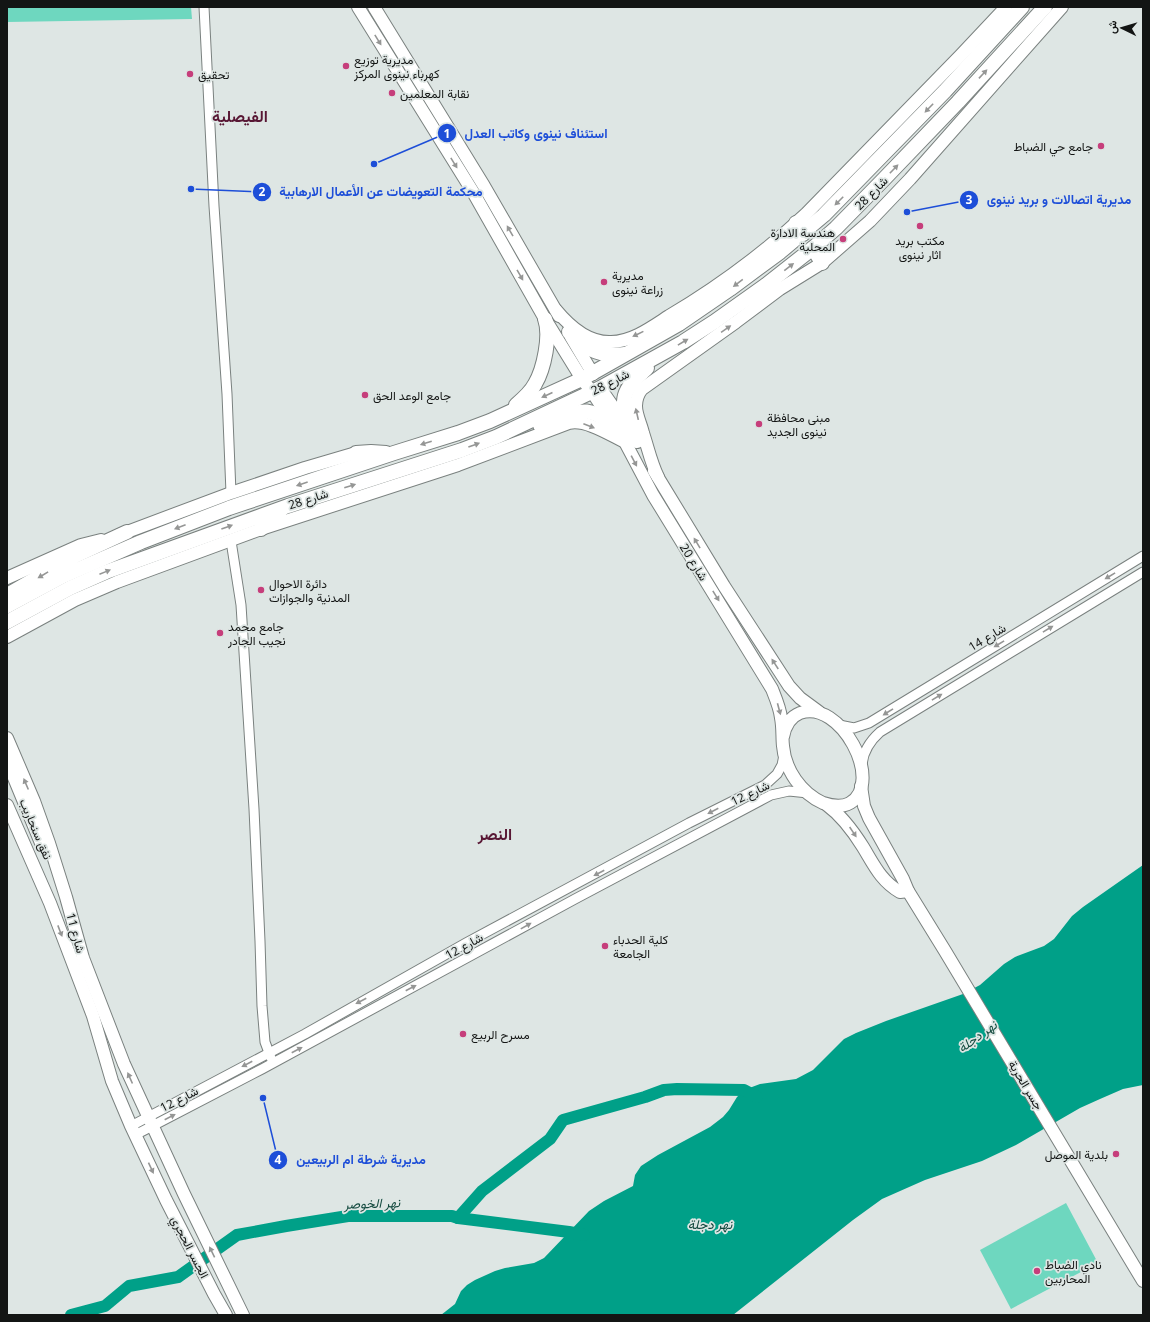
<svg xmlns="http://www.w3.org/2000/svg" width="1150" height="1322" viewBox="0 0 1150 1322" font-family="'Noto Sans',Vazirmatn,sans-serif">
<rect width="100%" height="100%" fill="#dee6e4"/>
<!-- green -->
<g fill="#6ed7bf">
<path d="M 7,7 L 191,7 L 192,19 L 7,22 Z"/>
<path d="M 1066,1203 L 1098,1263 L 1011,1309 L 980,1250 Z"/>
</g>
<!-- water -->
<path fill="#00a088" d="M 1143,865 L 1143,1085 L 1123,1089 L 1100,1099 L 1080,1108 L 1016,1145 L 982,1161 L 925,1180 L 882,1199 L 853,1220 L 733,1315 L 441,1315 L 455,1304 L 461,1291 L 467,1285 L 475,1280 L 495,1271 L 505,1268 L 534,1263 L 544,1258 L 589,1211 L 604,1201 L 633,1186 L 635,1175 L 641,1166 L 658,1155 L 710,1127 L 723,1117 L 729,1110 L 737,1097 L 744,1090 L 760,1084 L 796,1079 L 813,1070 L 844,1039 L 856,1033 L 886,1021 L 963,994 L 980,985 L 1004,964 L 1015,957 L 1044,946 L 1054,939 L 1072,916 L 1083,907 Z"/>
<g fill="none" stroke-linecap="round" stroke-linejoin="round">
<!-- river -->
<g stroke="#00a088" stroke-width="12">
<path d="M 458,1218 L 482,1191 L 550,1139 L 563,1120 L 645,1097 L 664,1090 L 677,1089 L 744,1090 L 757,1097"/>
<path d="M 71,1315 L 105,1306 L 129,1286 L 178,1277 L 237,1235 L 286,1226 L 348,1216 L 452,1216 L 458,1218 L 569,1232 L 584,1235"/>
</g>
<defs>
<g id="minor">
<path d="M 204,7 L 214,206 L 227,394 L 231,493"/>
<path d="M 231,541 L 241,605 L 254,809 L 260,941 L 262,1006 L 265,1042 L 271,1058"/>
<path d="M 839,725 L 854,728 L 869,723 L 1143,556"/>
<path d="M 862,765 C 863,752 870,741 880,732 L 1143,572"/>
<path d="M 131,1126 L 305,1034 L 466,943 L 689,823 L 765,785 L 777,774 L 782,765 L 784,755"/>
<path d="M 135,1135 L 262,1069 L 575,899 L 771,795 L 789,791 L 808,793"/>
</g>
<g id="major">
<path d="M 358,7 L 473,192 L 545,319 L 582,379 L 592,392 L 625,442 L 653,495 L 772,689 C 776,699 780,708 781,718 C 783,728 782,737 783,746 C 785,770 801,793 823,803 C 832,806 841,808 850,803 C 885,782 840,698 800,713 C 790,717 785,726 783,737"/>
<path d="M 374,7 L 484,186 L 559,316"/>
<path d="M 556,310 C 570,327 588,343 611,342 C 632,342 652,327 669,316 C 718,287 764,253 806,214 L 961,55 L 1006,7"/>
<path d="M 571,337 L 593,374"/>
<path d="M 600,388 L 628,428"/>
<path d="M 654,471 L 724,586 L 789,686 L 800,698 L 819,712"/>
<path d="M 658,477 C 651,463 648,448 643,433 C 641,424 636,415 636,406 C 636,399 638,394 642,389 L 736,322 L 780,289 L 822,263 L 870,221 L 910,179 L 1062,7"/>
<path d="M 119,535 L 231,493 L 305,468 L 356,453"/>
<path d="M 7,578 L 81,545 L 101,540"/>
<path d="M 7,637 L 75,600 L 117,582 L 261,529 L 458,465 L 569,423 C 585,419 609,434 623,441"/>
<path d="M 7,738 L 34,801 L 49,843 L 66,897 L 83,958 L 124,1064 L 184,1194 L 243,1315"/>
<path d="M 7,761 L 41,843"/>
<path d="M 861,786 L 864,806 L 869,818 L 903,879 L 908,891 L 945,951 L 1143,1281"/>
<path d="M 7,805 L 50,903 L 93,1016 L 112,1081 L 131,1126 L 166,1200 L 214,1294 L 226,1315"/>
<path d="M 827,805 C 842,816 853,831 863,847 C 874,865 881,881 900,892 L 908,891"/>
</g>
<g id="highway">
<path d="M 796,223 L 803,234"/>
<path d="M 813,248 L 822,263"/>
<path d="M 569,332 C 583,349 602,357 625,354"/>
<path d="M 516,405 C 523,399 531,392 535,384 C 544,369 551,335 545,319"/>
<path d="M 540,425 C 547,424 553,421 559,418 C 584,408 590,409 613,423"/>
<path d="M 637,441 C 629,425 617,404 629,387 C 634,380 641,374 647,368"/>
<path d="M 356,453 L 371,452 L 386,453"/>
<path d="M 261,529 L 281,510"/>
<path d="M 7,595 L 75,556 L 127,532"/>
<path d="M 7,606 L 63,576 L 141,542 L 229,508 L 394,453 L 458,433 L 490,421 L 582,379 L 679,324 L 730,289 L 780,252 L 824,215 L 945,91 L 1022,7"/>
<path d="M 7,622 L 70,588 L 106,572 L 288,506 L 462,450 L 496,437 L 600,388 L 683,342 L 714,322 L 766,285 L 813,248 L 836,228 L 885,178 L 958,102 L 1045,7"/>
</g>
</defs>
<!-- minor casing -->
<use href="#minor" stroke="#7a817f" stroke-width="11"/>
<!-- major casing -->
<use href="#major" stroke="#7a817f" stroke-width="14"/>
<!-- highway casing -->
<use href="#highway" stroke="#7a817f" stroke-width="16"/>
<!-- minor -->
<use href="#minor" stroke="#fff" stroke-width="9"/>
<!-- major -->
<use href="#major" stroke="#fff" stroke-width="12"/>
<!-- highway -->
<use href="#highway" stroke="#fff" stroke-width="14"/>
</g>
<!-- one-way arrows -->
<defs><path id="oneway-solid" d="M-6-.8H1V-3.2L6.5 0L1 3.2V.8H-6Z"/></defs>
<g fill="#959695">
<use href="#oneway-solid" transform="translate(378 40) rotate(58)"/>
<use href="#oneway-solid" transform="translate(983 74) rotate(-47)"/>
<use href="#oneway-solid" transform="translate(929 108) rotate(134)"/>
<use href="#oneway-solid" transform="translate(454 163) rotate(58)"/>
<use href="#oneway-solid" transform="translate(894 169) rotate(-46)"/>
<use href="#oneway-solid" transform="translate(839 201) rotate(135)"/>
<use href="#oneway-solid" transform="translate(510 231) rotate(-120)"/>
<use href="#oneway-solid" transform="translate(789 267) rotate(-38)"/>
<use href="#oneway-solid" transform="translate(520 275) rotate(60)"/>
<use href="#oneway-solid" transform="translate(738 283) rotate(143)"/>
<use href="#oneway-solid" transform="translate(726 329) rotate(-35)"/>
<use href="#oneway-solid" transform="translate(638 334) rotate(154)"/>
<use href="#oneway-solid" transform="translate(683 342) rotate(-31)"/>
<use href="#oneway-solid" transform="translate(547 395) rotate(156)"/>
<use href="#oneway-solid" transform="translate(637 414) rotate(-103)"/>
<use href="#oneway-solid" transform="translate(589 426) rotate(21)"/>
<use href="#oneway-solid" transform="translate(426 443) rotate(163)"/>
<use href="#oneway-solid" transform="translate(474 445) rotate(-20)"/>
<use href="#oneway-solid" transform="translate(634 461) rotate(62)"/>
<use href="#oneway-solid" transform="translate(302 484) rotate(161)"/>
<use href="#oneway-solid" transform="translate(350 486) rotate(-18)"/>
<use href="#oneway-solid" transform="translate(180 527) rotate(159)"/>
<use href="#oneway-solid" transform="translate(227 527) rotate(-20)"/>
<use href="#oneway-solid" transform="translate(697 543) rotate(-121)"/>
<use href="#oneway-solid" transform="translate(105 572) rotate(-22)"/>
<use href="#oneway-solid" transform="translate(43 575) rotate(149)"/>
<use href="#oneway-solid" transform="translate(1110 576) rotate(149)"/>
<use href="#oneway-solid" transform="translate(716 596) rotate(58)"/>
<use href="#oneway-solid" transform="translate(1048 629) rotate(-31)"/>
<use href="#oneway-solid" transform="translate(999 644) rotate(149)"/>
<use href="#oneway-solid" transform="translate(775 664) rotate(-123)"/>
<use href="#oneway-solid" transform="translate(937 697) rotate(-31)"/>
<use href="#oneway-solid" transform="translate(779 709) rotate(75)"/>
<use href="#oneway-solid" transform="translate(888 712) rotate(148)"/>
<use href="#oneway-solid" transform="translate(26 784) rotate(-113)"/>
<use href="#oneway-solid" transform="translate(713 811) rotate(153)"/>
<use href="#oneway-solid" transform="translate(853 832) rotate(56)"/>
<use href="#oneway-solid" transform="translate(599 873) rotate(152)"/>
<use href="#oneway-solid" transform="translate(526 926) rotate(-29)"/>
<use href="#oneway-solid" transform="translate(60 931) rotate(69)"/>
<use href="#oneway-solid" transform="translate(411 988) rotate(-28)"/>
<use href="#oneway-solid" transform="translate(361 1001) rotate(152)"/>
<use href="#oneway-solid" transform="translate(297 1050) rotate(-28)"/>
<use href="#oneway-solid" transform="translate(247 1064) rotate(152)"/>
<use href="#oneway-solid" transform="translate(130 1078) rotate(-114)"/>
<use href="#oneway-solid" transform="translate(170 1117) rotate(-27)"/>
<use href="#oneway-solid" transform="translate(151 1168) rotate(65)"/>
<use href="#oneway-solid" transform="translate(212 1252) rotate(-116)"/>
</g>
<!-- markers -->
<g fill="#c63e7b" stroke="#dee6e4" stroke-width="1.5">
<circle cx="346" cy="66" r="4"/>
<circle cx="190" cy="74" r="4"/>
<circle cx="392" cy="93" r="4"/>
<circle cx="1101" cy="146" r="4"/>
<circle cx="920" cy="226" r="4"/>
<circle cx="843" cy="239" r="4"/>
<circle cx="604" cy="282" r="4"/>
<circle cx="365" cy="395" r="4"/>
<circle cx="759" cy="424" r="4"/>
<circle cx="261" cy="590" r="4"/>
<circle cx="220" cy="633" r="4"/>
<circle cx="605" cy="946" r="4"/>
<circle cx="463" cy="1034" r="4"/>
<circle cx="1116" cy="1154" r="4"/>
<circle cx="1037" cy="1271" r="4"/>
</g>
<g text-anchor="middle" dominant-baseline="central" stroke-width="3.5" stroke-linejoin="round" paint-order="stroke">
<!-- poi labels -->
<g font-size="12" fill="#131514" stroke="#dee6e4" text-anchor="start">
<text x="354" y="59">مديرية توزيع<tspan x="354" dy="14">كهرباء نينوى المركز</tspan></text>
<text x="198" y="74">تحقيق</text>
<text x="400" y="93">نقابة المعلمين</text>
<text x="1093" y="146" text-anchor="end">جامع حي الضباط</text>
<text x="835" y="232" text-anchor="end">هندسة الادارة<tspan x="835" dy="14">المحلية</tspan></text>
<text x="920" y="240" text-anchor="middle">مكتب بريد<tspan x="920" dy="14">اثار نينوى</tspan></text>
<text x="612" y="275">مديرية<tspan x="612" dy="14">زراعة نينوى</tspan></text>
<text x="373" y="395">جامع الوعد الحق</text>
<text x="767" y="417">مبنى محافظة<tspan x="767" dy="14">نينوى الجديد</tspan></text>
<text x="269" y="583">دائرة الاحوال<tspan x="269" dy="14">المدنية والجوازات</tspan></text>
<text x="228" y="626">جامع محمد<tspan x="228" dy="14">نجيب الجادر</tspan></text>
<text x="613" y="939">كلية الحدباء<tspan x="613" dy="14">الجامعة</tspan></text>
<text x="471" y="1034">مسرح الربيع</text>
<text x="1108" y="1154" text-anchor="end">بلدية الموصل</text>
<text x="1045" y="1264">نادي الضباط<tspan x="1045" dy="14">المحاربين</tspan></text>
</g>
<!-- street labels -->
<g font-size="12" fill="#131514" stroke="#dee6e4">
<text transform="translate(871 193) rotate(-46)">شارع 28</text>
<text transform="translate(610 382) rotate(-27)">شارع 28</text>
<text transform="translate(308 499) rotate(-18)">شارع 28</text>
<text transform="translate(694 562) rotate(58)">شارع 20</text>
<text transform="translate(987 637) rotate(-31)">شارع 14</text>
<text transform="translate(750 793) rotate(-26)">شارع 12</text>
<text transform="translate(36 829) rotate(67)">نفق سنحاريب</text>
<text transform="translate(76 933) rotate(75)">شارع 11</text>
<text transform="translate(464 946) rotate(-29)">شارع 12</text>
<text transform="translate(1026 1085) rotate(59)">جسر الحرية</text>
<text transform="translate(179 1099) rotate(-27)">شارع 12</text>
<text transform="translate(190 1247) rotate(63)">الجسر الحجري</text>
</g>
<!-- water labels -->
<g font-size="13" font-style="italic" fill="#12493e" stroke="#dee6e4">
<text transform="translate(977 1036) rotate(-36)">نهر دجلة</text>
<text transform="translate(372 1203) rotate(-2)">نهر الخوصر</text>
<text x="710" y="1224">نهر دجلة</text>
</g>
<!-- district labels -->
<g font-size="16" font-weight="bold" fill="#581734" stroke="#dee6e4">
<text x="240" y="116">الفيصلية</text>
<text x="495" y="834">النصر</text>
</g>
</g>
<!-- callouts -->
<path fill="none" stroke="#1d4ed8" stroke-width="1.5" d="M374 164L447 133M191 189L262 192M907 212L969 200M263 1098L278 1160"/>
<g fill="#1d4ed8" stroke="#dee6e4" stroke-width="1.5">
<circle cx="374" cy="164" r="4"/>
<circle cx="191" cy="189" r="4"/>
<circle cx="907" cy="212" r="4"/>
<circle cx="263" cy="1098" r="4"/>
<circle cx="447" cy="133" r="10"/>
<circle cx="262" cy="192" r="10"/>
<circle cx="969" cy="200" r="10"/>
<circle cx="278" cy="1160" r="10"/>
</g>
<g font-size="12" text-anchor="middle" font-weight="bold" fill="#fff">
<text x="447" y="138">1</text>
<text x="262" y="196">2</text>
<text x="969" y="204">3</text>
<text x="278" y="1164">4</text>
</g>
<g font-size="13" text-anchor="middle" font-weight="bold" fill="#1d4ed8" stroke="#dee6e4" stroke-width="3.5" stroke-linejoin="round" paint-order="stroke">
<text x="536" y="138">استئناف نينوى وكاتب العدل</text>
<text x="381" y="196">محكمة التعويضات عن الأعمال الارهابية</text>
<text x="1059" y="204">مديرية اتصالات و بريد نينوى</text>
<text x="361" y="1164">مديرية شرطة ام الربيعين</text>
</g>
<!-- border -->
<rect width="1150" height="1322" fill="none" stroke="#131514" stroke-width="16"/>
<!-- north arrow -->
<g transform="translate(1122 28) rotate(275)" stroke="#dee6e4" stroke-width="3" paint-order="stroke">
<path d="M0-3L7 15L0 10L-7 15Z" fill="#131514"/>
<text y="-6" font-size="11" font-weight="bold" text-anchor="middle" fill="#131514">ش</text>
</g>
</svg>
